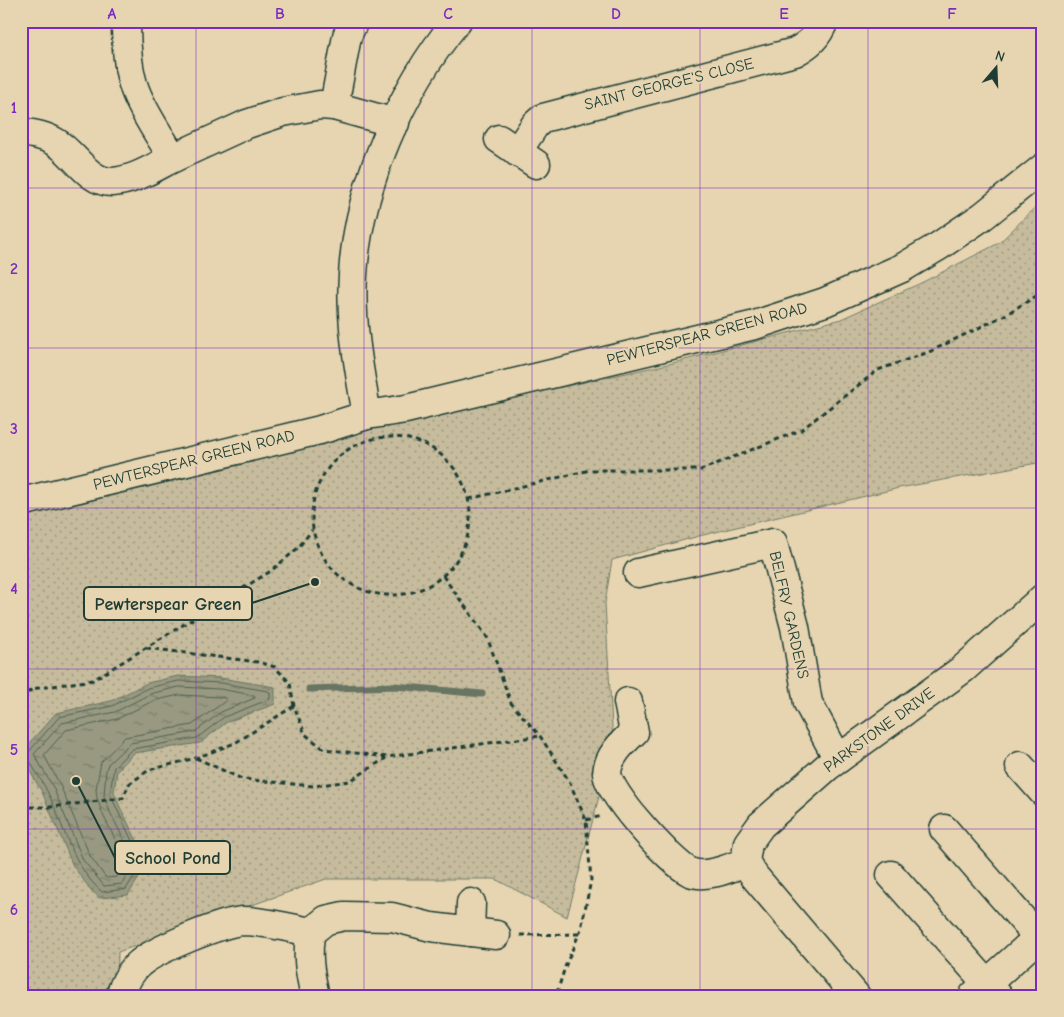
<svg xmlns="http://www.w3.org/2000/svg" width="1064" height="1017" viewBox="0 0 1064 1017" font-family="'Comic Neue',sans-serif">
<defs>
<pattern id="park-dots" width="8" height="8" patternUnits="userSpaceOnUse" patternTransform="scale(1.25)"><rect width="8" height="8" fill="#c6bc9d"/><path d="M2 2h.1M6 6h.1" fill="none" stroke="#a09a81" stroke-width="1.8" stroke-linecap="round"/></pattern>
<pattern id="water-ripples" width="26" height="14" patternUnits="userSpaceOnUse" patternTransform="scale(1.25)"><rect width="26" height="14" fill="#989980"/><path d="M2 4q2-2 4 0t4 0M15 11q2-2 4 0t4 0" fill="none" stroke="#7b7e6a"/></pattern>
</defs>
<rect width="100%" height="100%" fill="#e7d5b2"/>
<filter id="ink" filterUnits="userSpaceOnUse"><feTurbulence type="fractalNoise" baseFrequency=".02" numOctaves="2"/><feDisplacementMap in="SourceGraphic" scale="10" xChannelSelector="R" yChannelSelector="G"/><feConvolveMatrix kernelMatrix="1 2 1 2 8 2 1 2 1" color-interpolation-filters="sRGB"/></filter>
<g filter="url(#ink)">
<!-- park -->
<path fill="url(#park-dots)" stroke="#727c68" d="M 1043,200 L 1043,462 L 899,488 L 699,536 L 612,560 L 605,603 L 613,744 L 567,917 L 495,879 L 326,879 L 118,952 L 117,996 L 21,996 L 21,504 L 673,363 L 841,319 L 921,283 L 999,243 Z"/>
<!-- water -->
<path fill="url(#water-ripples)" stroke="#687462" d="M 178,676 L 221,678 L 275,687 L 275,704 L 227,722 L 200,743 L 134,753 L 117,771 L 114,792 L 120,807 L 137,841 L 153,856 L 128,895 L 100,898 L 91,890 L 73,866 L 42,792 L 21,756 L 21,752 L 56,713 L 111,701 L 147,683 Z"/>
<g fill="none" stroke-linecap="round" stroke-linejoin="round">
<!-- shore -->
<g stroke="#4f6252" stroke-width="1">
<path d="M 179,681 L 221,683 L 268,691 L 270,693 L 270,699 L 224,717 L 197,738 L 132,749 L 114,767 L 110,794 L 133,843 L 146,857 L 126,889 L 102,892 C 72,866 64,825 47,791 C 41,778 31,766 27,754 L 59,717 L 112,706 L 148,688 Z"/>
<path d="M 179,687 L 220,689 L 253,695 L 255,698 L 221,712 L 195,732 L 130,743 L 108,764 L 106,770 L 104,796 L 110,812 L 127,846 L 138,858 L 122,884 L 104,886 L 83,860 L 53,787 L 34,754 L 62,723 L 115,712 L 150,694 Z"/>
<path d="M 180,695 L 219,697 L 225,698 L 227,700 L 192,725 L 125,737 L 101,762 L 96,789 L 97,798 L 103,815 L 120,849 L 128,859 L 117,877 L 106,878 L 90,856 L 60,785 L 44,755 L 66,730 L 117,719 L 153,701 Z"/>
</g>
<!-- stream -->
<path stroke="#687462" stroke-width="7" d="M 309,689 L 395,686 L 482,694"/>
<defs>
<g id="minor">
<path d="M 126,21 C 126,44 127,69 135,90 C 144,114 160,136 173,158 L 247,124 L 283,112 L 320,105 L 334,106 L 395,123"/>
<path d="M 334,106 L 347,36 L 354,21"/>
<path d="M 21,132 C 35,134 46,136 57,143 C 76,155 88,182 112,182 C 133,181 155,167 173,158"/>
<path d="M 499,139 L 536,164"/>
<path d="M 517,152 L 535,125 L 543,118 L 795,52 C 810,44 818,36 824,21"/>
<path d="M 367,415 C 359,369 350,322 353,275 C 358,187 401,89 457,21"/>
<path d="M 21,502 L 320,430 L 367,415 L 406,409 L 755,325 L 825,302 L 902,268 L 939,246 L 983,216 L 1043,168"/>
<path d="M 638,573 L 773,543 L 795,627 L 808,703 L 838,759"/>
<path d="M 628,702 L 634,732 C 623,742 608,756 607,773 C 607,792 671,863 690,872 C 706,879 730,868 745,862"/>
<path d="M 1020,766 L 1043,792"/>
<path d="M 944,829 L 1043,943"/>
<path d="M 891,875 L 998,996"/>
<path d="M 311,932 L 326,920 L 344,916 L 392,917 L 431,927 L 496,935"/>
<path d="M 311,932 C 306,954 310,974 315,996"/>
<path d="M 470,932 L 471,903"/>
<path d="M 974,995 L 1043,933"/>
<path d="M 120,996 C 124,984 130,971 140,963 C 155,950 222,922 243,921 C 265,921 289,928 311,932"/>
<path d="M 856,996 L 755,877 L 745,862 L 748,843 L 761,825 L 827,767 L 963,669 L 1043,598"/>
</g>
</defs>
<!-- minor casing -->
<use href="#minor" stroke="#1f3d34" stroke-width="31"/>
<!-- path -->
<g stroke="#1f3d34" stroke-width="3" stroke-dasharray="5 4" stroke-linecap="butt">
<circle cx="391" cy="516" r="79"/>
<path d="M 469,499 L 590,470 L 701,470 L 801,430 L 878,370 L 929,352 L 1003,316 L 1043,292"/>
<path d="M 443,576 L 487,637 L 511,703 L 540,736 L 569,781 L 586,820 L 591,880 L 581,929 L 565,967 L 556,996"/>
<path d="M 146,648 L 258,662 L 275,667 L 290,683 L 294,706 L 305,734 L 324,749 L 387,757 L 540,736"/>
<path d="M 21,699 L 32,689 L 93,680 L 271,571 L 298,548 L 312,530"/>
<path d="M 196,758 L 242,779 L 313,786 L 350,781 L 386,758"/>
<path d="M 21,807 L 51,807 L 123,798 L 129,784 L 149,770 L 196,758 L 235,743 L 294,706"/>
<path d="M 586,820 L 602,816"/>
<path d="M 520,935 L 579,934"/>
</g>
<!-- minor -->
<use href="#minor" stroke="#e7d5b2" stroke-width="28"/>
</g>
</g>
<!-- grid -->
<path fill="none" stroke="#7b2cbf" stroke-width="1" stroke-opacity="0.55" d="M 196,21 L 196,996M 364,21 L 364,996M 532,21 L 532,996M 700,21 L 700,996M 868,21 L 868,996M 21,188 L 1043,188M 21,348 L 1043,348M 21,508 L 1043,508M 21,669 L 1043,669M 21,829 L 1043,829"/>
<g text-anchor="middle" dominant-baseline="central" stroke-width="4" stroke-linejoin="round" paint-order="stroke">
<!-- street labels -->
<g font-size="16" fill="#1f3d34" stroke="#e7d5b2">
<text transform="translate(669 84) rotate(-14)">SAINT GEORGE'S CLOSE</text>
<text transform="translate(707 334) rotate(-15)">PEWTERSPEAR GREEN ROAD</text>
<text transform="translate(194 460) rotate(-14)">PEWTERSPEAR GREEN ROAD</text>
<text transform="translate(789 615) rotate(77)">BELFRY GARDENS</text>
<text transform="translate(879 730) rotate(-36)">PARKSTONE DRIVE</text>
</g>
</g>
<!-- callouts -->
<path fill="none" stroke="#1f3d34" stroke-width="2" d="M315 582L252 603M76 781L115 858"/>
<g fill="#1f3d34" stroke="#e7d5b2" stroke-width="2">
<circle cx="315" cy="582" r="5"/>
<circle cx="76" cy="781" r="5"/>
</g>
<g fill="#e7d5b2" stroke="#1f3d34" stroke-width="2">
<rect x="84" y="587" width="168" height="33" rx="5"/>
<rect x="115" y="841" width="115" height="33" rx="5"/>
</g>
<g font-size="18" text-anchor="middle" font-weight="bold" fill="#1f3d34">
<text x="168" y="610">Pewterspear Green</text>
<text x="173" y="864">School Pond</text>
</g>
<!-- margin -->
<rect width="1064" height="1017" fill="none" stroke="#e7d5b2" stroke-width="55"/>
<!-- north arrow -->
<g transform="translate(996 68) rotate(19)" stroke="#e7d5b2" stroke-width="4" paint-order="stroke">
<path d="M0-4L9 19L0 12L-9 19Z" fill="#1f3d34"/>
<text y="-8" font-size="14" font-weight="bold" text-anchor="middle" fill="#1f3d34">N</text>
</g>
<rect x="28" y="28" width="1008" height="962" fill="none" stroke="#7b2cbf" stroke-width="2"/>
<g font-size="16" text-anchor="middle" font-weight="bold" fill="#7b2cbf">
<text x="112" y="19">A</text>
<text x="280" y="19">B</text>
<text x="448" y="19">C</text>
<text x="616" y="19">D</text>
<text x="784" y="19">E</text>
<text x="952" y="19">F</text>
<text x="14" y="113">1</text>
<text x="14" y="274">2</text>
<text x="14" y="434">3</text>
<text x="14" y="594">4</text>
<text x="14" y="755">5</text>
<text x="14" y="915">6</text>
</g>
</svg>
